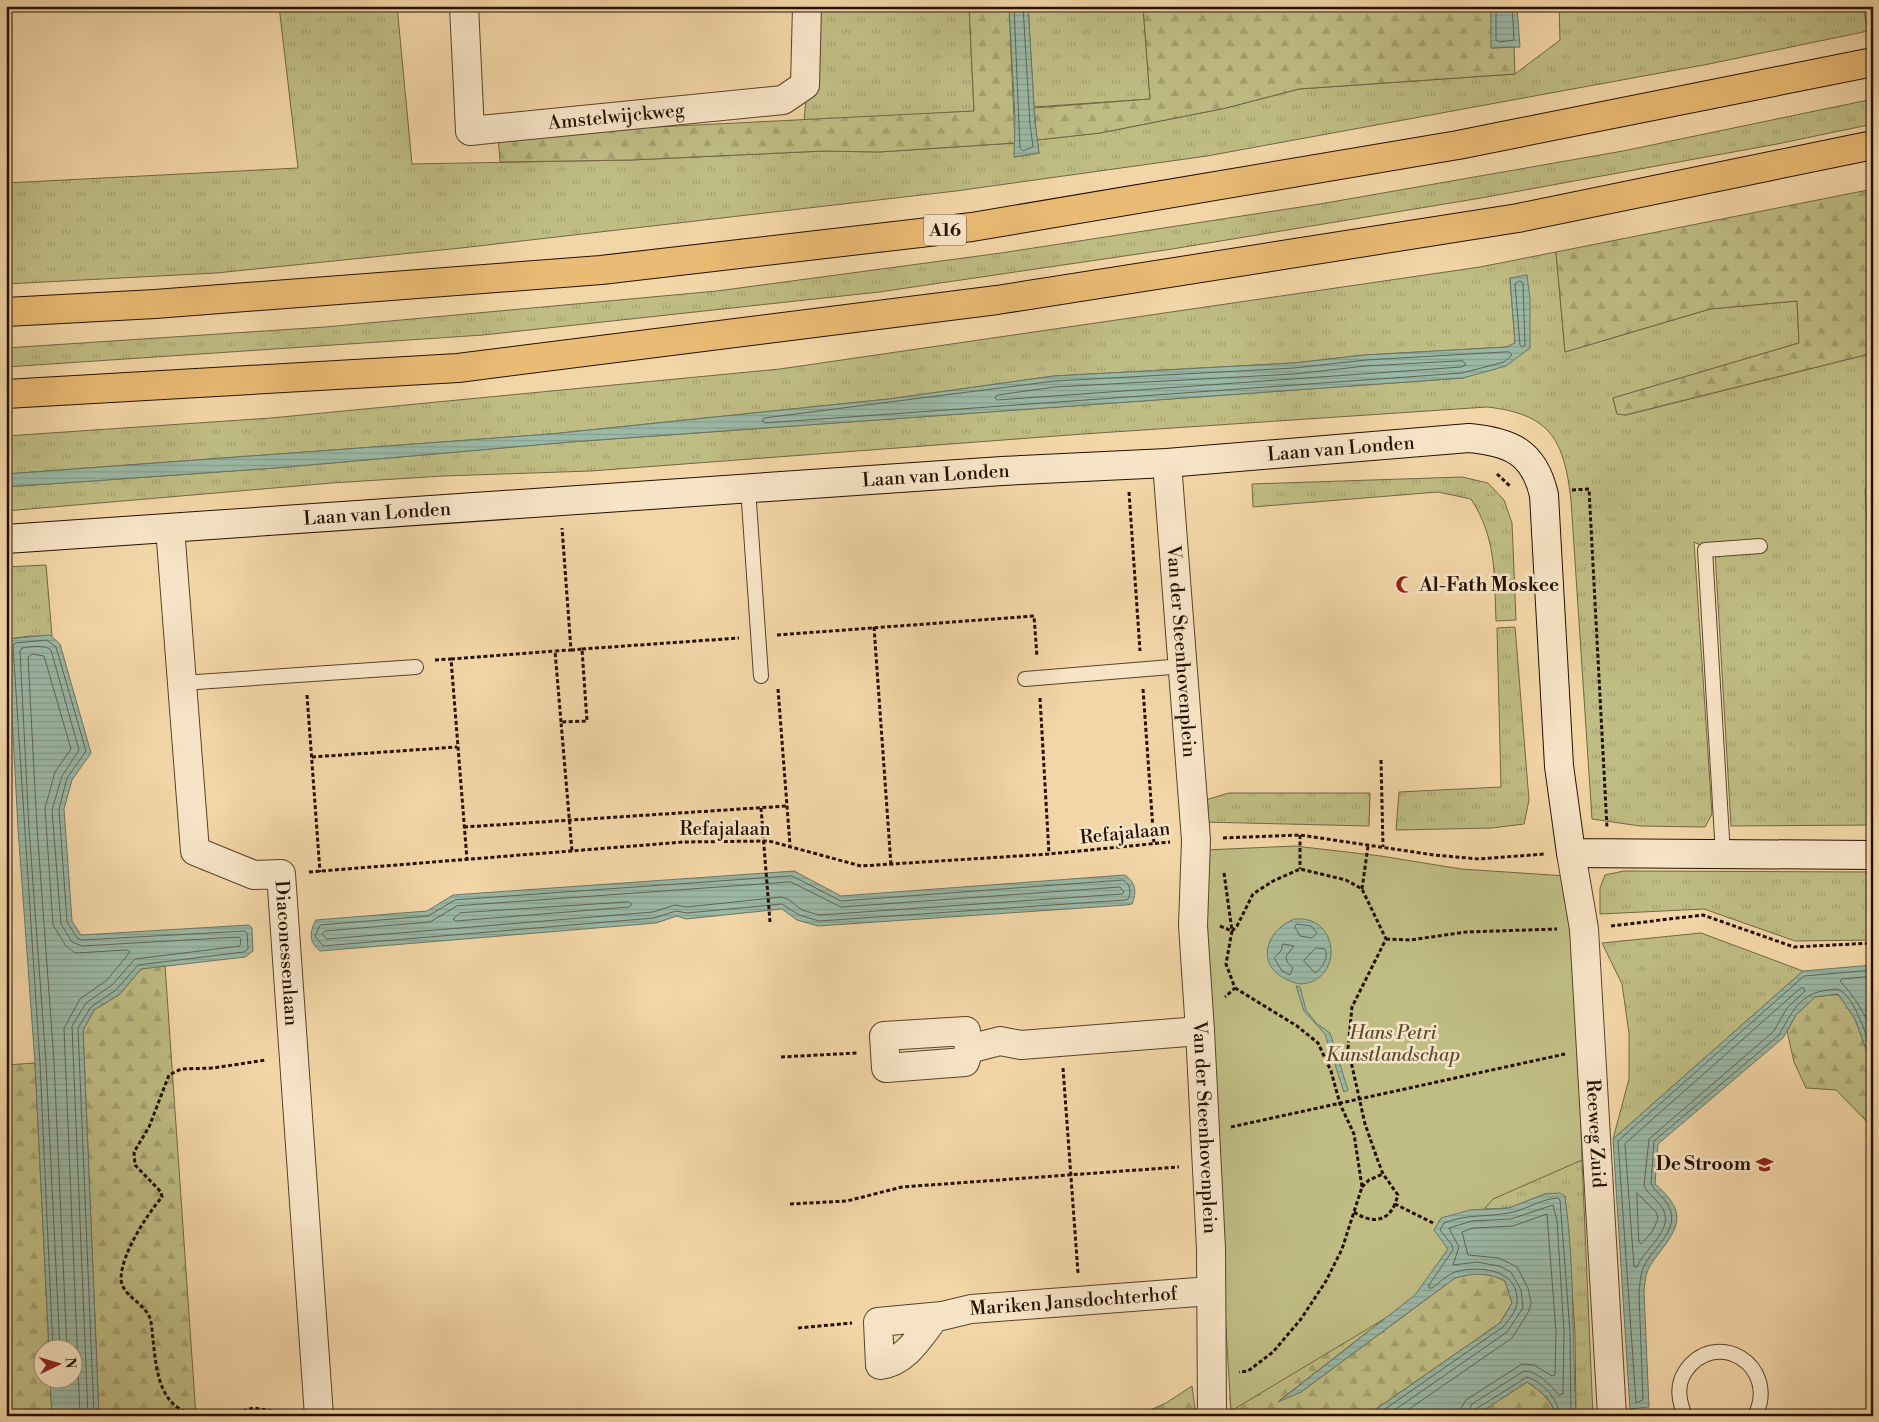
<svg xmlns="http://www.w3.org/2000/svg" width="1879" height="1422" viewBox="0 0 1879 1422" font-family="'Libre Bodoni',serif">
<defs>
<pattern id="grass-tufts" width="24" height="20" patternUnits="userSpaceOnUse" patternTransform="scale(1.25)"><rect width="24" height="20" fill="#bfbd84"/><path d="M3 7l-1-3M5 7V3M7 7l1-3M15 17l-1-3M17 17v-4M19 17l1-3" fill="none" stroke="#a4a170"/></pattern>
<pattern id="forest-firs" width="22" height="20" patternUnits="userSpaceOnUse" patternTransform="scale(1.25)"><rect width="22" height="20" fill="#bfbd84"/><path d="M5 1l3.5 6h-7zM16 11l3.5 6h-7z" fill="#a4a170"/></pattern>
<pattern id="water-rules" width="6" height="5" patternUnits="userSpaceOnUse" patternTransform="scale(1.25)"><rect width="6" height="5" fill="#9bb9a7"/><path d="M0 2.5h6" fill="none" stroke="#859e8e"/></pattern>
</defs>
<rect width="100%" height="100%" fill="#f3d6a7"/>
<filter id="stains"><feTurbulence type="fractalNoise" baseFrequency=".004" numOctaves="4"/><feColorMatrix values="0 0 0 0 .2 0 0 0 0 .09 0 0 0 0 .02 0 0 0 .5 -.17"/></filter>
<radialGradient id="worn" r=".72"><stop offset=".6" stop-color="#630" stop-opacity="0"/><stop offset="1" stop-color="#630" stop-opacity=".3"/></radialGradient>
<!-- grass -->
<g fill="url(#grass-tufts)" stroke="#726642">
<path d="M 279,6 L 397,6 L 412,164 L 631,160 L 824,151 L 879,152 L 1015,143 L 1015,157 L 1039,153 L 1037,140 L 1100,133 L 1226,108 L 1299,89 L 1515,74 L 1560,40 L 1559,6 L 1863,6 L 1868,31 L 1709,64 L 1207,156 L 956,191 L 461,248 L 216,273 L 6,284 L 6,183 L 298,168 Z"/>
<path d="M 814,6 L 969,6 L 974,111 L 804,121 Z"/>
<path d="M 1028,6 L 1143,6 L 1150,99 L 1034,107 Z"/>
<path d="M 1873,99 L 1873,124 L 1777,144 L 1481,198 L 1172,249 L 879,292 L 483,335 L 6,367 L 6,348 L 325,327 L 717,291 L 1001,253 L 1320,204 L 1623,151 Z"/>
<path d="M 1556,252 L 1565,352 L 1710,309 L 1797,301 L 1799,343 L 1613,398 L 1617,414 L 1626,415 L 1873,353 L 1873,488 L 1865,489 L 1873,617 L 1873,825 L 1731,826 L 1715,552 L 1694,542 L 1712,814 L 1705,827 L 1640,826 L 1592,819 L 1571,500 C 1564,440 1551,414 1487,407 L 1083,434 L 591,471 L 443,476 L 332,483 L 6,511 L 6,487 L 275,468 L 570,442 L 1463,378 L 1530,348 L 1510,278 L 1515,343 L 1507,347 L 1365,355 L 1294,363 L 1054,376 L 889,399 L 551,434 L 6,474 L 6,436 L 271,418 L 780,369 L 1480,267 Z"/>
<path d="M 1462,477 L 1488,483 L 1504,500 L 1512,523 L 1516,620 L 1496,621 C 1494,575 1497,539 1471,499 L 1438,492 L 1253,507 L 1252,484 Z"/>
<path d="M 46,565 L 52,636 L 30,636 L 8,639 L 6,567 Z"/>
<path d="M 1515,627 L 1529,800 L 1524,824 L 1492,828 L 1396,830 L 1399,792 L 1501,787 L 1497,628 Z"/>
<path d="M 1229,793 L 1370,793 L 1369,826 L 1203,822 L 1202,801 Z"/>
<path d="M 1624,871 L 1873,872 L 1873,940 L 1795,941 L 1704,909 L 1600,914 L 1600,888 L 1605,875 Z"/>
<path d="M 1701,933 L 1803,971 L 1613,1139 L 1629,1079 L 1629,1033 L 1622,984 L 1602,943 Z"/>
<path d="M 1409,1096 L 1577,1162 L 1582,1160 L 1593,1416 L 1576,1416 L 1575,1332 L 1565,1196 L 1545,1194 L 1509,1208 L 1470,1210 Z"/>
</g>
<!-- forest -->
<g fill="url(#forest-firs)" stroke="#726642">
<path d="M 969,6 L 1009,6 L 1015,143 L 879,152 L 824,151 L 631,160 L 500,162 L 498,135 L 974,111 Z"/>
<path d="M 1143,6 L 1491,6 L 1492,48 L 1514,47 L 1515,74 L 1299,89 L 1226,108 L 1100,133 L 1037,140 L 1034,108 L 1150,99 Z"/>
<path d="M 1873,189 L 1873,353 L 1625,415 L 1617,414 L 1613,398 L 1799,343 L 1797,301 L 1710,309 L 1565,352 L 1556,252 Z"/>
<path d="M 165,965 L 196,1416 L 99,1416 L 83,1030 L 94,1010 L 120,994 L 141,969 Z"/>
<path d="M 1838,994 L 1855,1019 L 1873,1068 L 1873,1128 L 1836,1090 L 1806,1088 L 1794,1062 L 1787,1031 L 1796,1015 L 1815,997 Z"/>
<path d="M 35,1063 L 49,1349 L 42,1350 L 42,1380 L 50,1380 L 52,1416 L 6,1416 L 6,1065 Z"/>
<path d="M 1475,1273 L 1495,1276 L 1505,1281 L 1512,1303 L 1500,1323 L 1366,1416 L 1231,1416 L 1230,1396 L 1415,1295 L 1280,1400 L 1301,1392 L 1455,1278 Z"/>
<path d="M 1527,1382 C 1541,1391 1550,1399 1556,1415 L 1475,1416 Z"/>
<path d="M 1192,1386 L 1196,1416 L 1137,1416 L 1166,1403 Z"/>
</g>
<!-- green -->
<path fill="#bfbd84" stroke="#726642" d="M 1295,846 L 1381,856 L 1461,869 L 1566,876 L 1575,922 L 1582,1160 L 1493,1199 L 1446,1253 L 1414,1301 L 1231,1411 L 1201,920 L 1205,850 Z"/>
<!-- water -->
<g fill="url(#water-rules)" stroke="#6c7564">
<path d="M 1009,6 L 1028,6 L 1035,123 L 1039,153 L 1014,157 L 1015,118 Z"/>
<path d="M 1491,6 L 1517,6 L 1520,47 L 1491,48 Z"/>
<path d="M 1527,275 L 1530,299 L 1530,348 L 1506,366 L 1463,378 L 570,442 L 275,468 L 6,487 L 6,474 L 551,434 L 889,399 L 1054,376 L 1294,363 L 1365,355 L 1507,347 L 1515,343 L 1510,278 Z"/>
<path d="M 50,635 L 60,644 L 91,753 L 72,780 L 64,809 L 72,921 L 81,935 L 249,925 L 252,928 L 253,951 L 245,957 L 141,969 L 120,994 L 94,1010 L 83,1030 L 99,1416 L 52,1416 L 50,1380 L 72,1380 L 72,1350 L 49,1349 L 35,1063 L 18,828 L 8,639 Z"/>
<path d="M 794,871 L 841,896 L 1125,875 C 1136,883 1137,892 1132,904 L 1126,905 L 818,926 L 797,920 L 782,909 L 686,919 L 677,916 L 656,923 L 320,951 C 309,942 309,933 316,920 L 427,911 L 453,895 Z"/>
<path d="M 1295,919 C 1340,915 1344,981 1301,984 C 1296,984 1291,981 1286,979 C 1255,965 1266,929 1295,919 Z"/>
<path d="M 1873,965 L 1873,1068 L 1855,1019 L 1838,994 L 1815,997 L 1796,1015 L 1783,1038 L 1658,1144 L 1655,1184 C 1661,1189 1667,1195 1671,1201 C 1689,1225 1661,1247 1650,1266 C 1645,1274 1645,1283 1644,1293 L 1649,1407 L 1630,1409 L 1613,1139 L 1803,971 Z"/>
<path d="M 1296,986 L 1300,987 L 1306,1010 L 1316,1023 L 1330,1033 L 1348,1090 L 1344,1092 L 1325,1034 L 1304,1011 Z"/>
<path d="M 1560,1193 L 1565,1196 C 1575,1269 1572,1343 1576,1416 L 1555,1416 C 1554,1400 1539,1390 1527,1382 L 1475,1416 L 1366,1416 L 1500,1323 L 1512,1303 L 1505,1281 C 1488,1272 1473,1273 1455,1278 L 1301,1392 L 1278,1402 L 1415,1295 L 1448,1249 L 1434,1230 L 1441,1218 L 1470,1210 L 1509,1208 L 1545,1194 Z"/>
</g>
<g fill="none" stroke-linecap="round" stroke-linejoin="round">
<!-- shore -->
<g stroke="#606454" stroke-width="1">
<path d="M 1014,6 L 1020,148 L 1023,151 L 1033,147 L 1030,124 L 1023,6"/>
<path d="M 1496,6 L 1496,40 L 1499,42 L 1514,40 L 1512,6"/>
<path d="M 1520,281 L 1523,283 L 1525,345 L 1522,347 L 1520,345 L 1515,284 Z"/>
<path d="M 1509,352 L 1512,355 L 1504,362 L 1462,373 L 765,423 L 762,421 L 764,418 L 1055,381 L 1294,368 L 1366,360 Z"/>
<path d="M 1463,361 L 1466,365 L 1461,367 L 997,400 L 995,398 L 997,395 L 1055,387 L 1294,374 L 1366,366 Z"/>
<path d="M 792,876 L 841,901 L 1123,880 C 1130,884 1132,892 1128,899 L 1125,900 L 819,921 L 799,915 L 782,904 L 687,913 L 676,911 L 654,918 L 323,946 L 315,936 L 320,925 L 428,916 L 455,900 Z"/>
<path d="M 791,882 L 841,907 L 1120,887 L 1124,892 L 1122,894 L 819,915 L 802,910 L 788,899 L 781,897 L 687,907 L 675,905 L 653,912 L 327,939 L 322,934 L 325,931 L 430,922 L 457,906 Z"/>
<path d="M 629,902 L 632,904 L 629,907 L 456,921 L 453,919 L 460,913 Z"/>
<path d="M 1297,924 L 1311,926 L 1317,933 L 1312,938 L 1300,936 L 1295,927 Z"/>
<path d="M 1283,944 L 1294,946 L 1286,956 L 1287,962 L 1293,968 L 1290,975 L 1282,971 L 1274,958 L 1281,951 Z"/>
<path d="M 1316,948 L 1325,949 C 1329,957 1323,968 1315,973 L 1304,961 Z"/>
<path d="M 1873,970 L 1804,976 L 1618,1141 L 1636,1403 L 1643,1400 L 1639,1293 C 1640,1284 1640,1275 1644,1266 C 1653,1247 1682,1229 1668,1205 C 1664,1197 1655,1192 1651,1184 L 1654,1141 L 1779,1035 C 1792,1012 1800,993 1828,990 C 1831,990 1836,988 1839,990 C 1854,995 1868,1040 1873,1055"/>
<path d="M 1873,976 L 1842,979 L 1840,981 C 1855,997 1865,1013 1873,1035"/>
<path d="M 1801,988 L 1804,988 L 1805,991 L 1787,1008 L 1774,1031 L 1649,1139 L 1644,1185 C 1648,1196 1660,1201 1664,1211 C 1672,1232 1644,1249 1637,1267 L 1634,1267 L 1625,1144 Z"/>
<path d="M 1637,1193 L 1656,1212 L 1658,1219 L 1652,1232 L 1641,1244 L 1639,1242 Z"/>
<path d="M 53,1350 L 40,1063 L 13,646 L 15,643 L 47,640 L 56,647 L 86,751 L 67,778 L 59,809 L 67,922 L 77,938 L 82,940 L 245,931 L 247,933 L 248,949 L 244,952 L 138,965 L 116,990 L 91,1007 L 78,1028 L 94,1416"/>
<path d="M 60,1350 L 46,1063 L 29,828 L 20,651 L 22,648 C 31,647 43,644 51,650 L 79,750 L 62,776 L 52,810 L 61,924 L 72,942 L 82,946 L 239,937 L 241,939 L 240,946 L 135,959 L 112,985 L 86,1003 L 72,1026 L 88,1416"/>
<path d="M 67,1350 L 54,1062 L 37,827 L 28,657 L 32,654 L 44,656 L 71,749 L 55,772 L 45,808 L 53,925 L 66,946 L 75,953 L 127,950 L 130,952 L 107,980 L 80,999 L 64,1028 L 80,1416"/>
<path d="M 1375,1416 L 1503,1327 C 1508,1321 1517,1310 1517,1303 C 1520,1269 1479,1265 1455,1272 C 1447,1275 1439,1283 1432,1288 L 1429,1288 L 1429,1285 L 1453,1250 L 1452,1245 L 1440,1230 L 1444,1223 C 1466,1214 1487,1217 1509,1213 C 1526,1210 1540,1199 1558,1198 L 1560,1200 L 1570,1332 L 1571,1416"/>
<path d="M 1386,1416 L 1507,1332 L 1523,1308 L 1521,1290 L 1511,1272 L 1499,1266 L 1477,1262 L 1453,1265 L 1459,1247 L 1449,1228 L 1472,1221 L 1511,1219 L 1553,1205 L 1557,1221 L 1564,1332 L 1563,1394 L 1559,1395 C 1550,1385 1538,1371 1524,1371 L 1472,1404 L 1467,1416"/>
<path d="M 1399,1416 L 1512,1338 L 1529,1311 L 1531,1303 L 1528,1288 L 1517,1267 L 1499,1258 L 1468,1255 L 1462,1232 L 1473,1228 L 1513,1226 L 1547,1214 L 1556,1332 L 1555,1375 L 1552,1376 L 1534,1365 L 1522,1364 L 1466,1400 L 1461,1408 L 1459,1416"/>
<path d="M 1473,1416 L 1476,1409 L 1527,1377 C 1543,1382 1558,1399 1560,1416"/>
</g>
<defs>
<g id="lane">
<path d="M 748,488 L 761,676"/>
<path d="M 1025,679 L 1183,666"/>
<path d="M 182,683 L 416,667"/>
<path d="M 1723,855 L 1705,550 L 1760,546"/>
<path d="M 1685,1416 C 1679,1401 1676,1386 1685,1372 C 1716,1326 1780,1366 1755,1416"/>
</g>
<g id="street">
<path id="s1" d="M 464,6 L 470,131 L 783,100 L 805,85 L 807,6"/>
<path id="s2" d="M 1167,463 L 1196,840 L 1193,926 L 1200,1031 L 1211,1249 L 1212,1416"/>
<path id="s3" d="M 170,528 L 195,851 L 254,875 L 281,874 L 319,1416"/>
<path id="s4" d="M 1571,853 L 1584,929 L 1612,1416"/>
<path d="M 966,1031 L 969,1049 L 965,1062 L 886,1068 L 884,1036 Z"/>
<path d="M 969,1049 L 1000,1041 L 1021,1045 L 1200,1031"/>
<path id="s5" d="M 935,1317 C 920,1336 906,1362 880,1365 L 878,1322 L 942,1316 L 971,1309 L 1211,1291"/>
</g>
<g id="secondary">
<path id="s6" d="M 6,539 L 1002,471 L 1167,463 L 1469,438 C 1511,442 1534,452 1544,495 L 1559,766 L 1571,853 L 1873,855"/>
</g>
<g id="highway">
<path d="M 6,312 L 155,304 L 601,270 L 972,227 L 1458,145 L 1873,62"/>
<path d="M 6,394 L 458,368 L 997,300 L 1518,218 L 1873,145"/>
</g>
</defs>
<!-- lane casing -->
<use href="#lane" stroke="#58422a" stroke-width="16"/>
<!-- street casing -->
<use href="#street" stroke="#58422a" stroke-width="30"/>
<!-- secondary casing -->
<use href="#secondary" stroke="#251000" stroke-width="30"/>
<!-- highway casing -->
<use href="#highway" stroke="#251000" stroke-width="30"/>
<!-- path -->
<g stroke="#251000" stroke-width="3" stroke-dasharray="4 2.5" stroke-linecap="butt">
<path d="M 9,6 L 10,16"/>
<path d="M 1497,474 L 1510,486"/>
<path d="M 1572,490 L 1589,489 L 1607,828"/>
<path d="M 1129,492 L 1140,651"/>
<path d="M 874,627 L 891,865"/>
<path d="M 777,635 L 1034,616 L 1037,657"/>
<path d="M 582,649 L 739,638"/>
<path d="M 571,650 L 582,649 L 587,721 L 561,722 L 572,851"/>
<path d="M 451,659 L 555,651"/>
<path d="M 435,660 L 451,659 L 467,860"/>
<path d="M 778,689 L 790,845"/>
<path d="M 1143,689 L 1154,844"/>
<path d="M 307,695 L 320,872"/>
<path d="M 1040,698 L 1049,854"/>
<path d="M 561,722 L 555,651 L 571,650 L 562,528"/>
<path d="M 312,757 L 457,747"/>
<path d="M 1381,760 L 1383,847"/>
<path d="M 761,808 L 770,922"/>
<path d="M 464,827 L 787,806"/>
<path d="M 1300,835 L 1300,869"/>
<path d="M 1223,838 L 1300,835 L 1434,855 L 1479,859 L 1545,854"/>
<path d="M 309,872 L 683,842 L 769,841 L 861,866 L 1049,854 L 1170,842"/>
<path d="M 1224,873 L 1232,931 L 1226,964 L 1235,988 L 1225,997"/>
<path d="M 1362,889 L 1368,846"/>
<path d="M 1220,926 L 1232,931 L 1237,926 L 1253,894 L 1273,881 L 1300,869 L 1346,880 L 1362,889 L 1386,939 L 1352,1007 L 1348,1048 L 1365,1124 L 1378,1161 L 1383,1174 L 1398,1195 L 1395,1204 L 1433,1223"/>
<path d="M 1611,926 L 1703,915 L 1794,947 L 1873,943"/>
<path d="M 1386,939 L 1410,940 L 1466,932 L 1557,929"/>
<path d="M 1235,988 L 1297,1026 L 1318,1043 L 1331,1071 L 1340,1104 L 1354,1134 L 1362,1187 L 1342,1249 L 1326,1281 L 1301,1319 L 1273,1352 L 1248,1371 L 1239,1372"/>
<path d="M 781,1057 L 857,1053"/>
<path d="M 1063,1068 L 1078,1273"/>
<path d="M 1231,1127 L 1565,1054"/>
<path d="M 1362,1187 L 1369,1180 L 1383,1174"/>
<path d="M 790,1204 L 847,1201 L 902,1187 L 1179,1167"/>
<path d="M 1354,1212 C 1370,1223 1387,1223 1395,1204"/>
<path d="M 798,1328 L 852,1323"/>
<path d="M 204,1416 C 160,1413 157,1375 153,1340 C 152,1332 152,1320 148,1314 C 140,1301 121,1294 121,1278 C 122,1253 146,1216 162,1197 L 161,1192 L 135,1165 L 134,1152 L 149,1127 L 169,1075 L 181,1069 L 213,1068 L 266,1060"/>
<path d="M 224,1416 L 254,1408 L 291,1414"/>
</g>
<!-- lane -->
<use href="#lane" stroke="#f7e4c6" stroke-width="14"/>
<!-- street -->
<use href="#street" stroke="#f7e4c6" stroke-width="28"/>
<!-- secondary -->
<use href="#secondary" stroke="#f7e4c6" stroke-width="28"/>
<!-- highway -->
<use href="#highway" stroke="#eabb74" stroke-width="28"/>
</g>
<!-- icons -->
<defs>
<symbol id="mosque-bare" viewBox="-9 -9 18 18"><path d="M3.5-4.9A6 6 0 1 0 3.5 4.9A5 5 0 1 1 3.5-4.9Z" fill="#8f2418" stroke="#f7e4c6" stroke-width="2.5" paint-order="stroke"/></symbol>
<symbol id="school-bare" viewBox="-9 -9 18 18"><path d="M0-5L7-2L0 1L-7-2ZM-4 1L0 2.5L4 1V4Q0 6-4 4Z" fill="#8f2418" stroke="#f7e4c6" stroke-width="2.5" paint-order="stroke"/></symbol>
</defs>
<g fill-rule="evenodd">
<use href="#mosque-bare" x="1392" y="572" width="25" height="25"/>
<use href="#school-bare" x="1752" y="1152" width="25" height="25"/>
</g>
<g text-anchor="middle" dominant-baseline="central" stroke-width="5" stroke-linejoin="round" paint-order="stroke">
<!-- shield labels -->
<rect fill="#f7e4c6" stroke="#64503b" stroke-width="1" x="924" y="214.5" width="42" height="31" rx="4"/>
<g font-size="18" font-weight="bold" fill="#251000">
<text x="945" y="230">A16</text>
</g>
<!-- street labels -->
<g font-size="19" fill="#251000" stroke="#f7e4c6">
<text stroke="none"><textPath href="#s1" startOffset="272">Amstelwijckweg</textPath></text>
<text stroke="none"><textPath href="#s6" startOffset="1338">Laan van Londen</textPath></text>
<text stroke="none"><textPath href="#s6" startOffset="932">Laan van Londen</textPath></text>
<text stroke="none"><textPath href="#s6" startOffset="372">Laan van Londen</textPath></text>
<text stroke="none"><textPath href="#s2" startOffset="189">Van der Steenhovenplein</textPath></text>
<text x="725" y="829">Refajalaan</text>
<text transform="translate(1125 833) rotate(-6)">Refajalaan</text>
<text stroke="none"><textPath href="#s3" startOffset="494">Diaconessenlaan</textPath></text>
<text stroke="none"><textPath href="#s2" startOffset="666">Van der Steenhovenplein</textPath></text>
<text stroke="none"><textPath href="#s4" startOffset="282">Reeweg Zuid</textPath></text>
<text stroke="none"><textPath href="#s5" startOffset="315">Mariken Jansdochterhof</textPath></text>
</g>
<!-- poi labels -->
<g font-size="19" font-weight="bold" fill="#251000" stroke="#f7e4c6" text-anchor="start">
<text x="1419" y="585">Al-Fath Moskee</text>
<text x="1751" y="1164" text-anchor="end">De Stroom</text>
</g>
<!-- park labels -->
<g font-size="19" font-style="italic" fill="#5b4d2e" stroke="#f7e4c6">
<text x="1393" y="1033">Hans Petri<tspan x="1393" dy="22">Kunstlandschap</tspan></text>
</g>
</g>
<!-- margin -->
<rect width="1879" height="1422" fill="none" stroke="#f3d6a7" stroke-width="25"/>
<rect x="8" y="8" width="1864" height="1407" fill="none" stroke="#251000" stroke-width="2.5"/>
<rect x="12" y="12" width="1854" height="1397" fill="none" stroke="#251000"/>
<!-- north arrow -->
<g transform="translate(58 1364) rotate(85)"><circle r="24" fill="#f7e4c6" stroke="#a38f77"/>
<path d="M0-4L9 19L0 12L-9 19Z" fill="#8f2418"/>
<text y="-8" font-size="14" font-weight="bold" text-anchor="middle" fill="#251000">N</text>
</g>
<rect width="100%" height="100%" filter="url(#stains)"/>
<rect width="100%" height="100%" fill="url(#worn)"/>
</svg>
